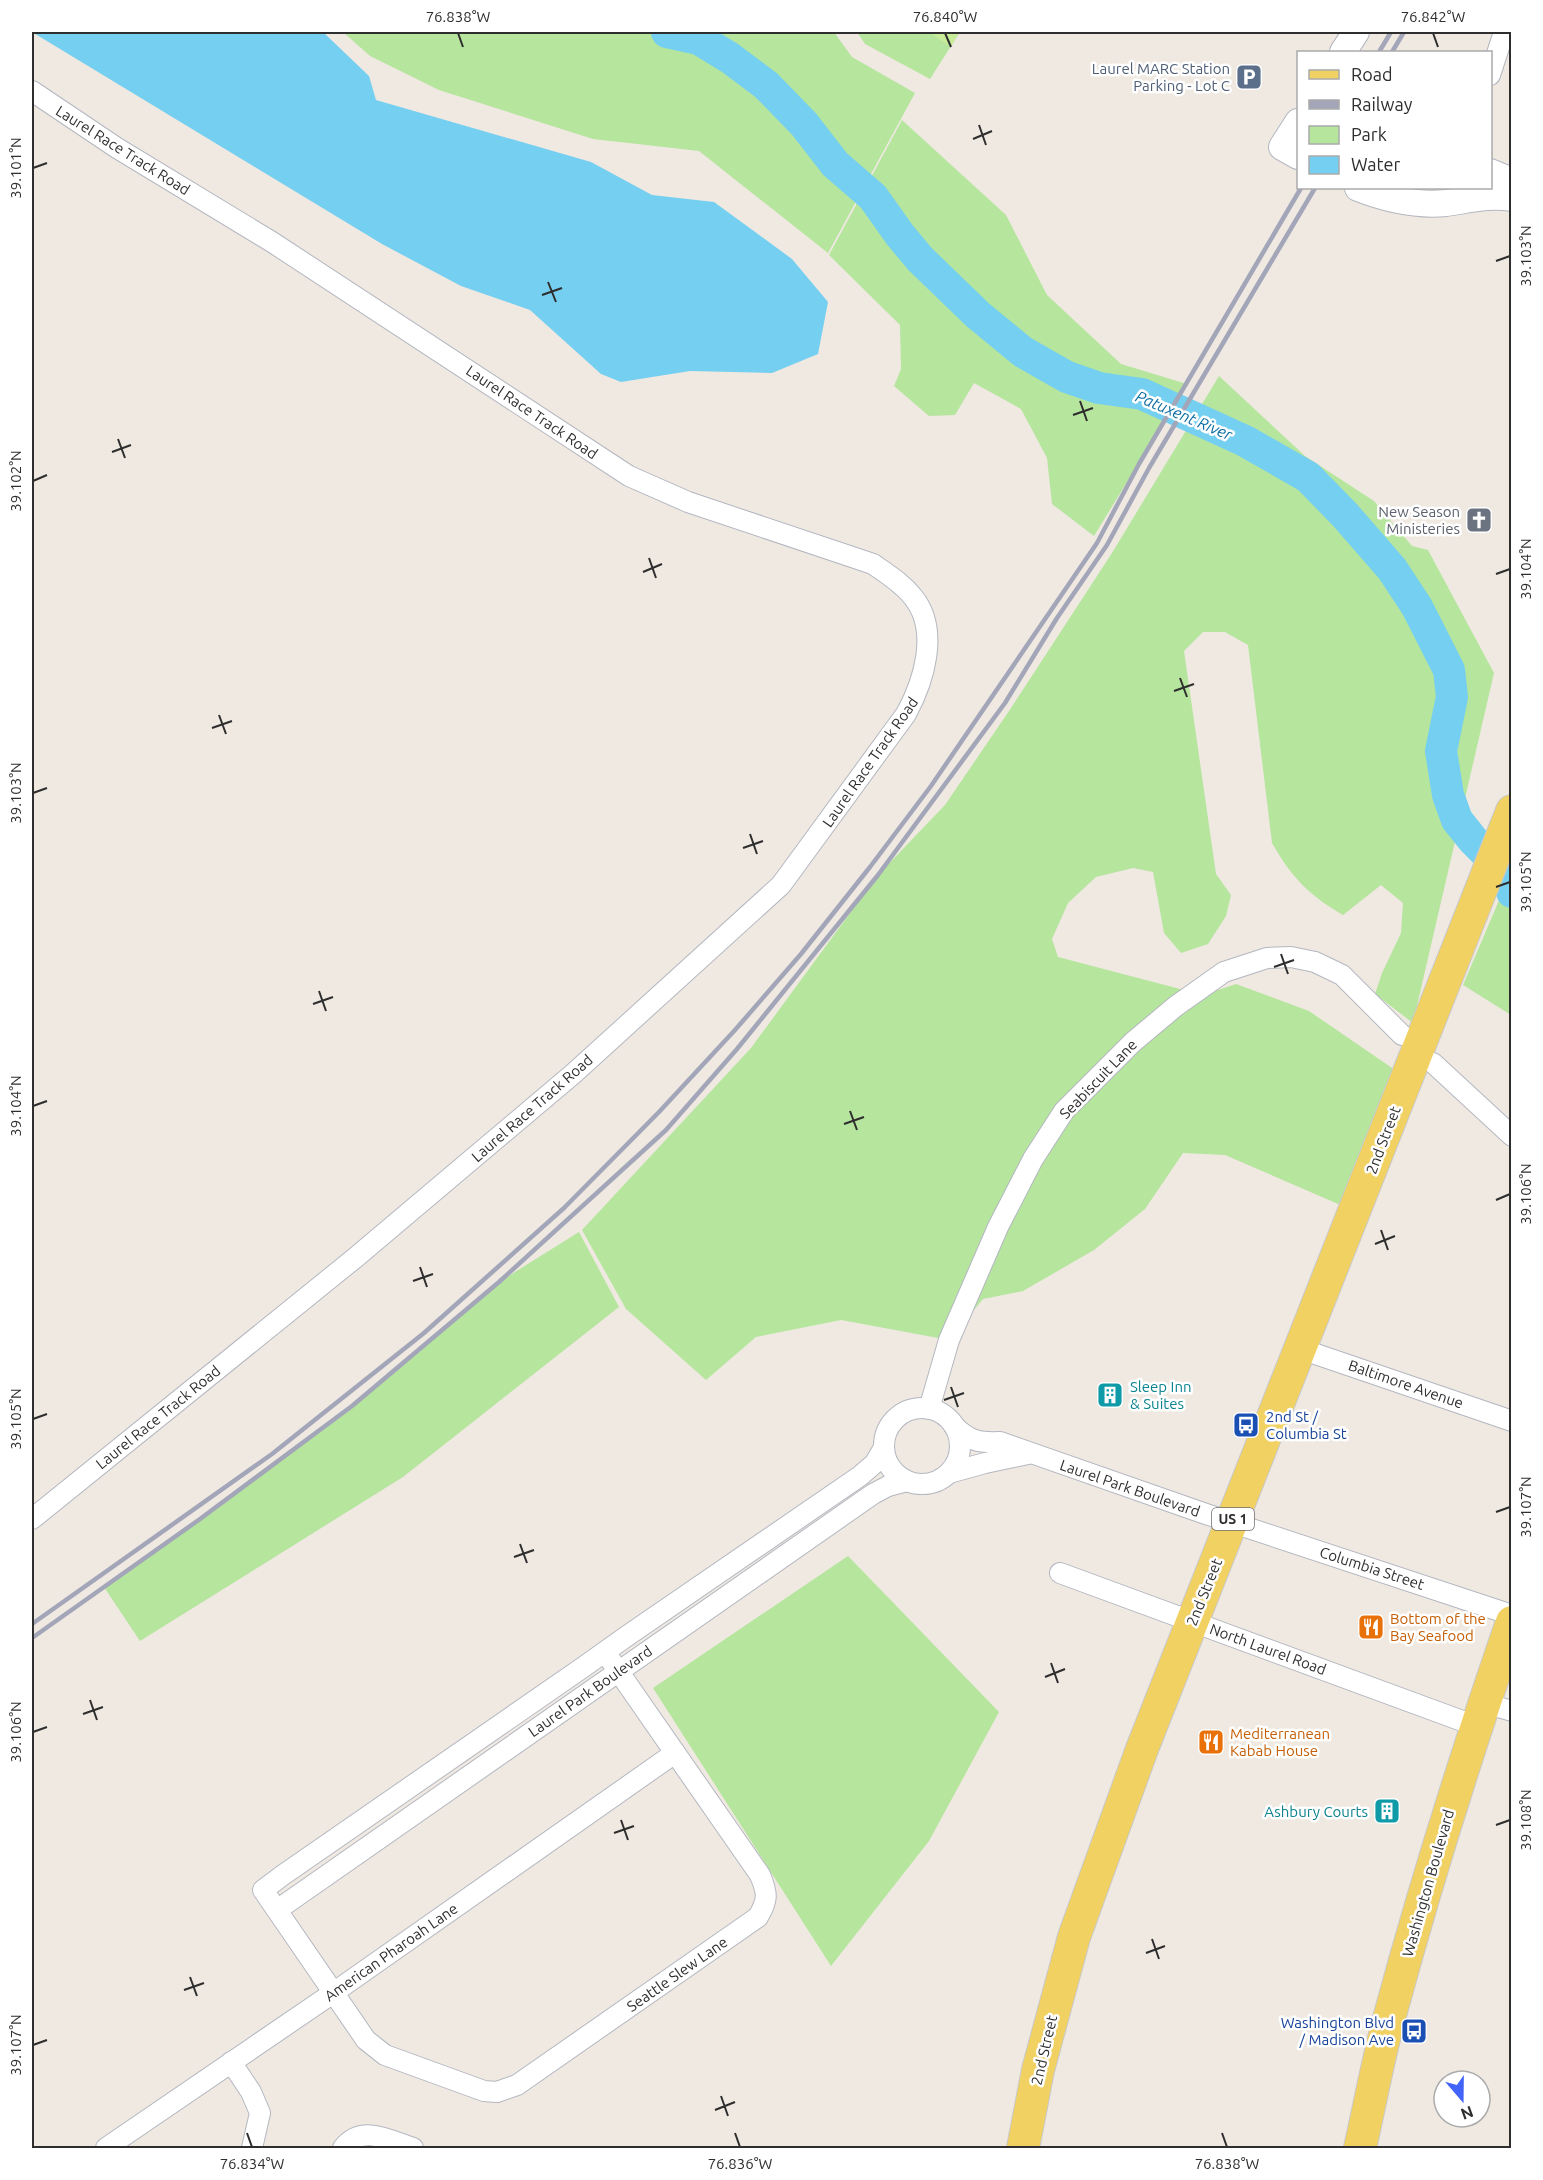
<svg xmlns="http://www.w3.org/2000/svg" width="1543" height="2180" viewBox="0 0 1543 2180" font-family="Ubuntu,sans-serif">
<rect width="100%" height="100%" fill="#efe9e1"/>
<!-- green -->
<g fill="#b6e59e">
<path d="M 343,32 L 834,32 L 852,57 L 915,93 L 828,253 L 699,151 L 593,139 L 439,90 L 370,56 Z"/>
<path d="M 857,32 L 960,32 L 930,79 L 865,44 Z"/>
<path d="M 902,120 L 1006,215 L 1047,295 L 1121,364 L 1187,384 L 1094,536 L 1052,504 L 1047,458 L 1021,409 L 974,383 L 955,415 L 929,416 L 894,386 L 901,369 L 900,325 L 829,255 Z"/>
<path d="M 1219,376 L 1305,456 L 1374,501 L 1412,546 L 1428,550 L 1494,673 L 1413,1023 L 1375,994 L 1382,973 L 1401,933 L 1403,903 L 1381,885 L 1343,915 C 1309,895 1292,878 1272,843 L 1248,645 L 1225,632 L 1203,632 L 1184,651 L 1216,874 L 1231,895 L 1226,916 L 1208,944 L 1181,953 L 1164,933 L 1153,872 L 1133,868 L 1096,877 L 1068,903 L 1052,939 L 1058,957 L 1203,995 L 1236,984 L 1309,1011 L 1395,1070 L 1345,1207 L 1225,1155 L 1183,1153 L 1145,1209 L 1094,1250 L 1023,1291 L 983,1299 L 949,1340 L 841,1320 L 756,1337 L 706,1380 L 626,1309 L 582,1230 L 751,1048 L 878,875 L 945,805 L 1011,708 L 1112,553 Z"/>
<path d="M 1511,872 L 1511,1015 L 1463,985 Z"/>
<path d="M 579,1232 L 619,1307 L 403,1477 L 140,1641 L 104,1587 L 277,1463 L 430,1342 L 499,1282 Z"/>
<path d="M 848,1556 L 999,1712 L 929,1841 L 831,1966 L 653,1688 Z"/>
</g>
<!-- pitch -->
<path fill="#c9ec9a" d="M 929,32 L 959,32 L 951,47 Z"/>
<!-- water -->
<path fill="#75cff0" d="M 32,32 L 323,32 L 369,76 L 376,100 L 591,162 L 652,195 L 714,202 L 792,259 L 828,302 L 818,354 L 772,373 L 690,371 L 621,382 L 601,374 L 530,310 L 461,286 L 382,244 Z"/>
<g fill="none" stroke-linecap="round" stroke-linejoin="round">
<!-- river -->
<path stroke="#75cff0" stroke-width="32" d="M 667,32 L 699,39 L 730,58 L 766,85 L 804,124 L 835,164 L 873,197 L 900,235 L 920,259 L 978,315 L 1023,352 L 1067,377 L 1099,388 L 1142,394 L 1245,441 L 1308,477 L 1345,515 L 1392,569 L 1417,607 L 1449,670 L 1452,697 L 1441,751 L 1448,795 L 1457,820 L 1473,840 L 1499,866 L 1509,883 L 1512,892"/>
<defs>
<g id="minor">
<path d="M 1490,75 L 1504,32"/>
<path d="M 32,91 L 117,148 L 272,242 L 629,476 L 688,502 L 873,564 C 887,574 902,583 913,597 C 940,630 924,681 906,714 L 781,885 L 573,1074 L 355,1258 L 32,1519"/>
<path d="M 1433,1063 L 1512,1136"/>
<path d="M 1301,1349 L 1512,1421"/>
<circle cx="922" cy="1446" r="38"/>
<path d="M 929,1409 L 949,1340 L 998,1227 L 1033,1159 L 1064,1111 L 1133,1042 L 1176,1006 L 1224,972 L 1267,958 L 1291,957 L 1315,962 L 1342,975 L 1402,1035"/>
<path d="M 954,1426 C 970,1441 978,1443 1000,1442 L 1203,1513 L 1512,1615"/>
<path d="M 949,1473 L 985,1463 L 1028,1454"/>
<path d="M 1060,1573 L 1476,1726"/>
<path d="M 605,1652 L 760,1875 C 768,1894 768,1900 758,1917 L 517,2085 L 497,2092 L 484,2091 L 385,2055 L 366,2040 L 263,1890 L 283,1875 L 582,1668 L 627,1636 L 860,1476 L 875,1463 L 883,1449"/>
<path d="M 1484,1703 L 1512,1711"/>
<path d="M 277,1910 L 873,1494 L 888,1486 L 907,1481"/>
<path d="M 231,2062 L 251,2092 L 260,2113 L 252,2148"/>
<path d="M 106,2148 L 333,1993 L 675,1753"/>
<path d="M 343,2148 C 362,2124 389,2140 413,2148"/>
</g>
<g id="tertiary">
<path d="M 1343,52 L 1356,32"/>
<path d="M 1298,122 L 1282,147 L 1298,156"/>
<path d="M 1490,172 L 1512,181"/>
<path d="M 1358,188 C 1386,199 1416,206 1446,203 C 1468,200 1489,194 1512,198"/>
</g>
<g id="primary">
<path d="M 1023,2148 L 1038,2070 L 1074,1937 L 1142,1749 L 1512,811"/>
<path d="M 1360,2148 C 1370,2104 1378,2059 1390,2015 C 1426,1882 1467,1752 1512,1622"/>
</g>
</defs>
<!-- minor casing -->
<use href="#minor" stroke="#b4b7c1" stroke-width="22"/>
<!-- tertiary casing -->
<use href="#tertiary" stroke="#b4b7c1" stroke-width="28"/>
<!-- primary casing -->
<use href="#primary" stroke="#c9c9c9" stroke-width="34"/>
<!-- minor -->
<use href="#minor" stroke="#fff" stroke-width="20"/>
<!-- tertiary -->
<use href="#tertiary" stroke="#fff" stroke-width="26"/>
<!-- primary -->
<use href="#primary" stroke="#f2d163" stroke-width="32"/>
<!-- rail -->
<g stroke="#a3a6b8" stroke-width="4.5">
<path d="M 1379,52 L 1391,32"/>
<path d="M 1392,52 L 1404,32"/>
<path d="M 32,1624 L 272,1454 L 424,1333 L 564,1208 L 659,1112 L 735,1030 L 801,954 L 870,867 L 931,786 L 1097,543 L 1139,464 L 1301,188"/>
<path d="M 32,1638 L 200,1519 L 352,1406 L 499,1282 L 666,1130 L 737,1049 L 878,875 L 1005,703 L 1057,618 L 1107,545 L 1149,468 L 1315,188"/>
</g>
</g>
<!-- ticks -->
<path fill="none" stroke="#2e2e2e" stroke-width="2" d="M 458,33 L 463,47M 945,33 L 951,47M 1433,33 L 1438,47M 979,125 L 986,145M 973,139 L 992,131M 33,168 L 47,163M 1496,261 L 1510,256M 548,282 L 556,302M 542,295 L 562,288M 1080,401 L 1087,421M 1073,415 L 1093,408M 118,439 L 125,458M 112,452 L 131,445M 33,481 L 47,475M 649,558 L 656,578M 643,572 L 662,564M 1496,574 L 1510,569M 1180,678 L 1187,697M 1174,691 L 1194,684M 219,715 L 226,734M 212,728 L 232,721M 33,793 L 47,788M 750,834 L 757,854M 743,848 L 763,841M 1496,887 L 1510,882M 1281,954 L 1288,974M 1274,967 L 1294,960M 319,991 L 326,1011M 313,1004 L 333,997M 33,1106 L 47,1101M 850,1111 L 857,1130M 844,1124 L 864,1117M 1496,1200 L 1510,1194M 1381,1230 L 1388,1250M 1375,1244 L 1395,1236M 420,1267 L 427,1287M 413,1281 L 433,1274M 951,1387 L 958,1407M 944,1400 L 964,1393M 33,1419 L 47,1414M 1496,1512 L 1510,1507M 520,1544 L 527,1563M 514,1557 L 534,1550M 1051,1663 L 1058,1683M 1045,1677 L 1065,1669M 90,1700 L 97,1720M 83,1714 L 103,1707M 33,1732 L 47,1727M 621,1820 L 628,1840M 1496,1825 L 1510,1820M 614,1833 L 634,1826M 1152,1939 L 1159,1959M 1146,1953 L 1165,1946M 190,1977 L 197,1996M 184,1990 L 204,1983M 33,2045 L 47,2040M 721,2096 L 728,2116M 715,2110 L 735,2102M 247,2133 L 252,2147M 735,2133 L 740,2147M 1222,2133 L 1227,2147"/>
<!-- icons -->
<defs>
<symbol id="parking-square" viewBox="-11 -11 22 22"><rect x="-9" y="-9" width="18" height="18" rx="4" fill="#5c6f8a" stroke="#fff"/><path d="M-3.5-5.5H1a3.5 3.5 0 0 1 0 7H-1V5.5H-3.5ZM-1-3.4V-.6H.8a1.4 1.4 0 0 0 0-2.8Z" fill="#fff"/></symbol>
<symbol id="church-square" viewBox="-11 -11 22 22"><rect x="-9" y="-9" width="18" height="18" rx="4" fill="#6b7280" stroke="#fff"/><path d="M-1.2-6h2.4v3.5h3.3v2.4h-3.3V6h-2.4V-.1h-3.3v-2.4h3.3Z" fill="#fff"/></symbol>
<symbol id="building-square" viewBox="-11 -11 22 22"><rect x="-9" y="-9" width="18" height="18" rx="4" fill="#0f9aa8" stroke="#fff"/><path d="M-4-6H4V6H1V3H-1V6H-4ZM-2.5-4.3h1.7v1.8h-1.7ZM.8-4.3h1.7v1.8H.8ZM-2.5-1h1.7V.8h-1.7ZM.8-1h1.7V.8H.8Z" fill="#fff"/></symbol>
<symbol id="bus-square" viewBox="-11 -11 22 22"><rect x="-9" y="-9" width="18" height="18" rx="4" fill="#1a4fb4" stroke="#fff"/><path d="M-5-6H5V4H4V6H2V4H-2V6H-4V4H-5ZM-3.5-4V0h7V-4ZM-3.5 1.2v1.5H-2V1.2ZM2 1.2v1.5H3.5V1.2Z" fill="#fff"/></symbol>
<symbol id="restaurant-square" viewBox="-11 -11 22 22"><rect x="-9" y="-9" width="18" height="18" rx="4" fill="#e8710a" stroke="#fff"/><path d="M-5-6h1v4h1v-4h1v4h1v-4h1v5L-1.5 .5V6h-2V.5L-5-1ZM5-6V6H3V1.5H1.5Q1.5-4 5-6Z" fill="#fff"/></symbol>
</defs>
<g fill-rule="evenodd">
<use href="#parking-square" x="1234" y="62" width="30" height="30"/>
<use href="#church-square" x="1464" y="505" width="30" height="30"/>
<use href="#building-square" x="1095" y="1380" width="30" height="30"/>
<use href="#bus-square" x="1231" y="1410" width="30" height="30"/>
<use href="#restaurant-square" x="1356" y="1612" width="30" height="30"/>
<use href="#restaurant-square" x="1196" y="1727" width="30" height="30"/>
<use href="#building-square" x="1372" y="1796" width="30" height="30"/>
<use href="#bus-square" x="1399" y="2016" width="30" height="30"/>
</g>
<g text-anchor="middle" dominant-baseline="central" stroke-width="5" stroke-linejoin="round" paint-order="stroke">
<!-- shield labels -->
<rect fill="#fff" stroke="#6d6d6d" stroke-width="1.5" x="1212" y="1508" width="42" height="22" rx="4.5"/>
<g font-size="14" font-weight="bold" fill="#2e2e2e">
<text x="1233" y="1519">US 1</text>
</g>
<!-- service labels -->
<g font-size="15" fill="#4e5e75" stroke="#fff" text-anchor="end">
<text x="1230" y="68">Laurel MARC Station<tspan x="1230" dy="17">Parking - Lot C</tspan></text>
</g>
<!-- street labels -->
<g font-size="15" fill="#2e2e2e" stroke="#fff">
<text transform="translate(123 150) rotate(32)">Laurel Race Track Road</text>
<text transform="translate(532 412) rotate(34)">Laurel Race Track Road</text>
<text transform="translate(870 762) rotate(-55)">Laurel Race Track Road</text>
<text transform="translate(1098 1079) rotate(-46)">Seabiscuit Lane</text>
<text transform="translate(532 1108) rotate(-41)">Laurel Race Track Road</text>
<text transform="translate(1383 1140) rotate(-69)">2nd Street</text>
<text transform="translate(1406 1384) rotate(19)">Baltimore Avenue</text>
<text transform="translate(158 1417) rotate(-39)">Laurel Race Track Road</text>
<text transform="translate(1130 1488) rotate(19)">Laurel Park Boulevard</text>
<text transform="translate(1372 1568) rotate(18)">Columbia Street</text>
<text transform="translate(1204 1592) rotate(-68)">2nd Street</text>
<text transform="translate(1268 1649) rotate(20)">North Laurel Road</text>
<text transform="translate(590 1691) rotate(-35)">Laurel Park Boulevard</text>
<text transform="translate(1428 1883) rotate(-74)">Washington Boulevard</text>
<text transform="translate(391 1952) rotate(-35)">American Pharoah Lane</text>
<text transform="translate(677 1974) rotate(-35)">Seattle Slew Lane</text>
<text transform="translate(1044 2050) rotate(-77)">2nd Street</text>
</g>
<!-- worship labels -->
<g font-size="15" fill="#5b616d" stroke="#fff" text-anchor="end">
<text x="1460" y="511">New Season<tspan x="1460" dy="17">Ministeries</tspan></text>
</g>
<!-- culture labels -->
<g font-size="15" fill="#0d838f" stroke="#fff" text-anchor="start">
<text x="1130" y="1386">Sleep Inn<tspan x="1130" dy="17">&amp; Suites</tspan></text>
<text x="1368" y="1811" text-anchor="end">Ashbury Courts</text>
</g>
<!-- transit labels -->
<g font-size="15" fill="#164399" stroke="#fff" text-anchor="start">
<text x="1266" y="1416">2nd St /<tspan x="1266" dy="17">Columbia St</tspan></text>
<text x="1394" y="2022" text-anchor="end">Washington Blvd<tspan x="1394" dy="17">/ Madison Ave</tspan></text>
</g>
<!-- food labels -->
<g font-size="15" fill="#c56008" stroke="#fff" text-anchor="start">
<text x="1390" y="1618">Bottom of the<tspan x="1390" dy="17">Bay Seafood</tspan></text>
<text x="1230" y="1733">Mediterranean<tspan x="1230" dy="17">Kabab House</tspan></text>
</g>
<!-- water labels -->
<g font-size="16" font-style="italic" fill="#0d6fa3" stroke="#fff">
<text transform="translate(1184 415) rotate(23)">Patuxent River</text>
</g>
</g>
<!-- border -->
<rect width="1543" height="2180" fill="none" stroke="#ffffff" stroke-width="66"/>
<!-- legend -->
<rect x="1297" y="51" width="195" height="138" fill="#ffffff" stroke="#ababab" stroke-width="1.5"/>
<rect x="1309" y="70" width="30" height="9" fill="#f2d163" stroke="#ababab" stroke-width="1.5"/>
<text x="1351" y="81" font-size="18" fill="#2e2e2e">Road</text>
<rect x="1309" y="100" width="30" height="9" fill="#a3a6b8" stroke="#ababab" stroke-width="1.5"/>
<text x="1351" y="111" font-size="18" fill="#2e2e2e">Railway</text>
<rect x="1309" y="126" width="30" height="18" fill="#b6e59e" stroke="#ababab" stroke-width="1.5"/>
<text x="1351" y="141" font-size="18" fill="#2e2e2e">Park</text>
<rect x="1309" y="156" width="30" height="18" fill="#75cff0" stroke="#ababab" stroke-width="1.5"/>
<text x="1351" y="171" font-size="18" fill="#2e2e2e">Water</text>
<!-- north arrow -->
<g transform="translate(1462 2099) rotate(160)"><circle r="28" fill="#ffffff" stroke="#ababab" stroke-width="1.5"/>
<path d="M0-4.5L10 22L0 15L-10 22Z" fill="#4264fb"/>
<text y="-9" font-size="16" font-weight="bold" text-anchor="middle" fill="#2e2e2e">N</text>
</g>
<rect x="33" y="33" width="1477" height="2114" fill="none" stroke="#2e2e2e" stroke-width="2"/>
<g font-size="15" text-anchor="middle" fill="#2e2e2e">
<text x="458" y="22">76.838°W</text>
<text x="945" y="22">76.840°W</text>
<text x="1433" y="22">76.842°W</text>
<text transform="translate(16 168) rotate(-90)" y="5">39.101°N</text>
<text transform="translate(1526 256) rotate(-90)" y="5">39.103°N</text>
<text transform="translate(16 481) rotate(-90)" y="5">39.102°N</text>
<text transform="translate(1526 569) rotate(-90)" y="5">39.104°N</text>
<text transform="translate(16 793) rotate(-90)" y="5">39.103°N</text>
<text transform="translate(1526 882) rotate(-90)" y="5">39.105°N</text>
<text transform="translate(16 1106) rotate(-90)" y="5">39.104°N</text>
<text transform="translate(1526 1194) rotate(-90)" y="5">39.106°N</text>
<text transform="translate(16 1419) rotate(-90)" y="5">39.105°N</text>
<text transform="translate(1526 1507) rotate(-90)" y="5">39.107°N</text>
<text transform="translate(16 1732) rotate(-90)" y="5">39.106°N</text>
<text transform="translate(1526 1820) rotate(-90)" y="5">39.108°N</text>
<text transform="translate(16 2045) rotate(-90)" y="5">39.107°N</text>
<text x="252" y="2169">76.834°W</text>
<text x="740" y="2169">76.836°W</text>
<text x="1227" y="2169">76.838°W</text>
</g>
</svg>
